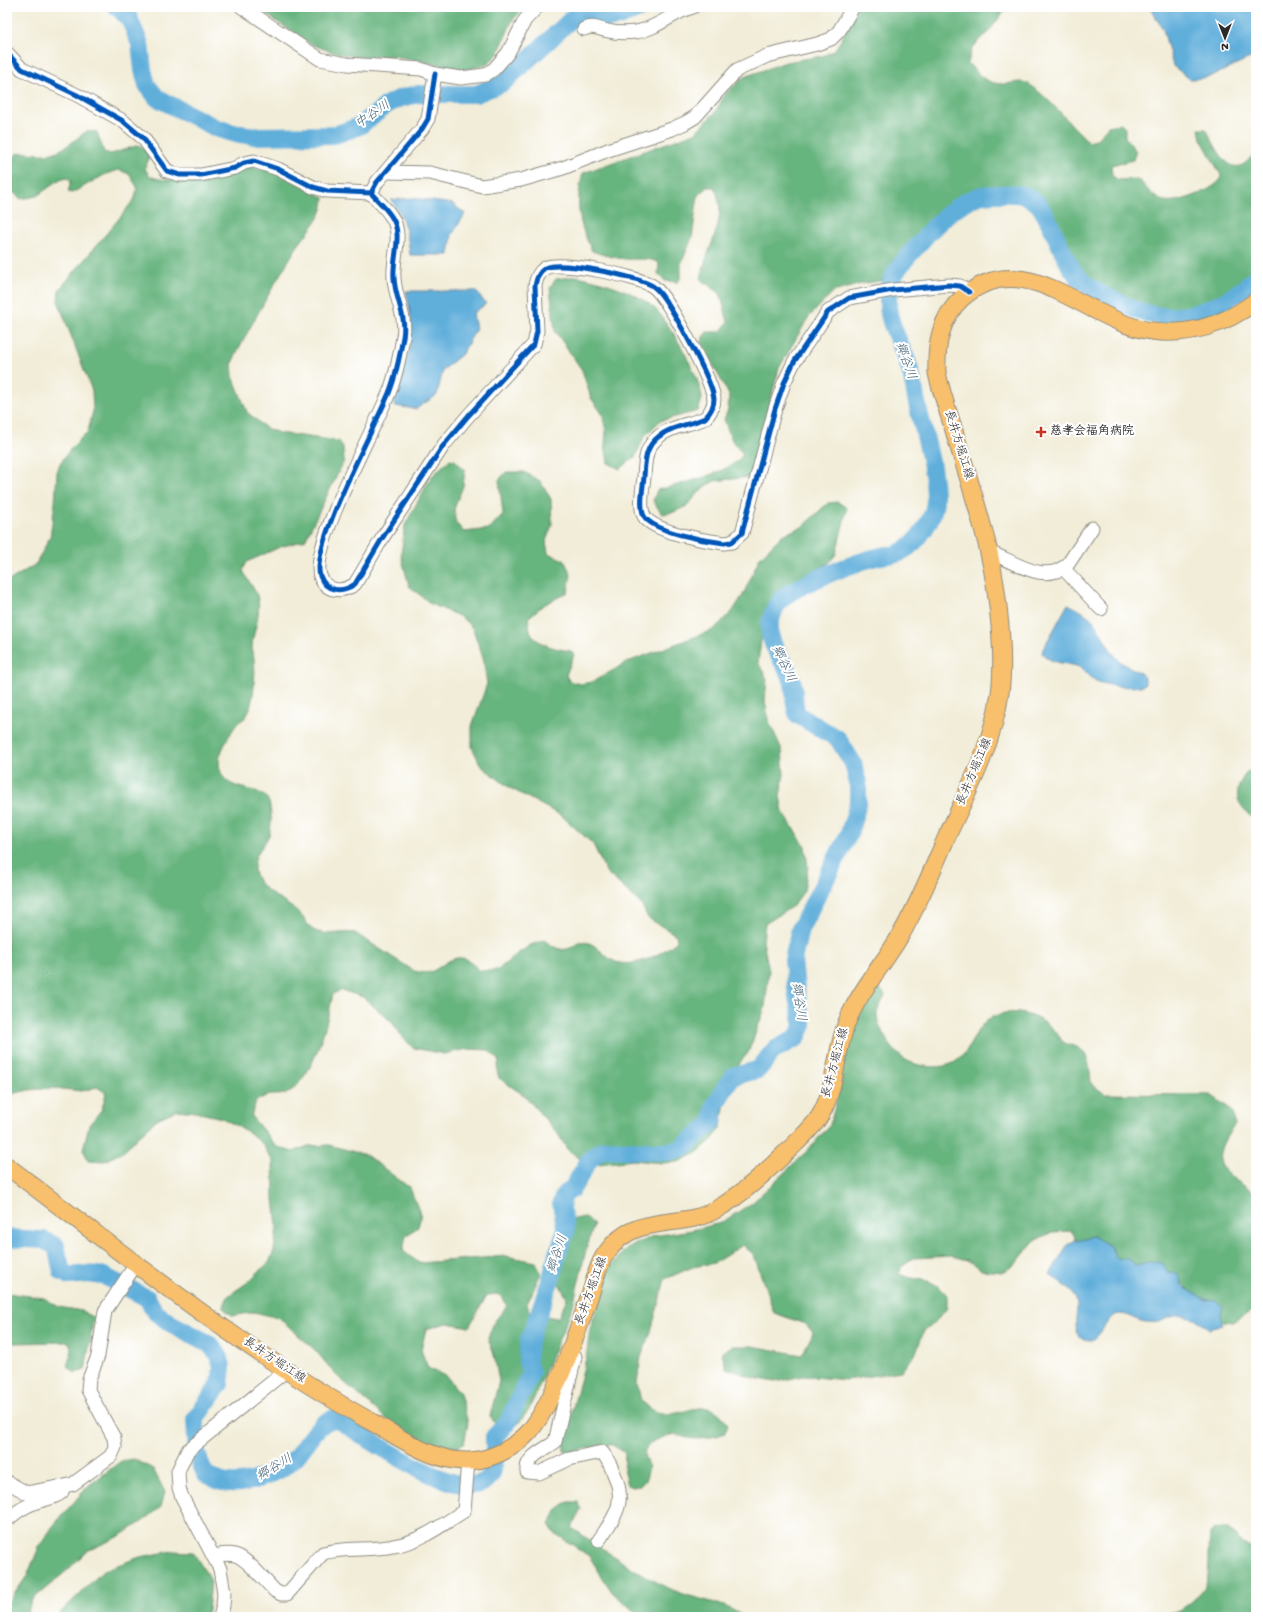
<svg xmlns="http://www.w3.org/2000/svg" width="1263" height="1624" viewBox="0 0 1263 1624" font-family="'Gochi Hand','Klee One',sans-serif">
<rect width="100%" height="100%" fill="#fff"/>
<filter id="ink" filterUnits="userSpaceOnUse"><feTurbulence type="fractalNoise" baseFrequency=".025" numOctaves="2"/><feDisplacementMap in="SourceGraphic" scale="8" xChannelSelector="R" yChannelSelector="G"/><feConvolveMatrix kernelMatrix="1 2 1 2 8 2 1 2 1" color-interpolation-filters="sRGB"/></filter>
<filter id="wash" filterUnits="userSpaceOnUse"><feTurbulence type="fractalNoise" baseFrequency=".012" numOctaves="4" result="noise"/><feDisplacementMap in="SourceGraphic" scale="16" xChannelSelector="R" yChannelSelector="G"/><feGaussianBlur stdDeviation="0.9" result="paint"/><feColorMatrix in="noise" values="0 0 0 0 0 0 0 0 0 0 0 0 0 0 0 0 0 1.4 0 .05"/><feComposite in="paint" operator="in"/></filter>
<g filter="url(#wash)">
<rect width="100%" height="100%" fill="#f2edd8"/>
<!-- forest -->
<g fill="#66b47e" stroke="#487054">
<path d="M 255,7 L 525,7 L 512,21 L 498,54 L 486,65 L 465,70 L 394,56 L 358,57 L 332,52 L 311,44 Z"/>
<path d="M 858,7 L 1007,7 L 988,33 L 980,39 L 972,49 L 968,63 C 978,75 987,84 1003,84 C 1012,84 1022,79 1030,85 C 1052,100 1069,124 1089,142 L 1098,138 L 1108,126 L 1121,124 L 1125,128 L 1125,137 L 1136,151 L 1133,160 L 1111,165 L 1112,175 L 1118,180 L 1138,179 C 1145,186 1154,199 1164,201 C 1178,204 1216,190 1222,177 L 1201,139 L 1199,129 L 1206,129 C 1213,140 1226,176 1244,164 C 1249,161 1251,156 1256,153 L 1256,282 L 1227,303 L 1201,314 L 1167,318 L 1135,314 L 1096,298 L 1071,279 L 1039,208 L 1023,197 L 984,198 L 941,224 L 910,257 L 894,279 L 861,284 L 833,292 L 808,318 L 779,368 L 750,477 L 714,481 L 703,488 L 687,506 L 674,512 L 662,514 L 653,501 L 657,490 C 674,486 739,471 743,453 C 731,444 729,432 724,419 L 728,410 L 729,395 L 702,344 L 703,337 L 707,332 L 720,332 L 728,322 L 720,293 L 701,280 C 705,247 731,220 714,187 L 707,187 L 698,195 L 692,238 L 681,264 L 681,277 L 678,282 L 665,281 L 658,274 L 659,263 C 649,257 638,260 626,259 C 614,258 603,255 592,251 C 578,223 575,203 583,173 L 695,133 L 715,112 L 726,93 L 744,77 L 786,62 L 822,56 L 834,51 L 842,38 Z"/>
<path d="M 87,131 L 97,132 L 104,152 L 111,154 L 139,145 L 148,151 L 149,159 L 145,168 L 149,176 C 183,188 217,170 251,167 C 265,166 312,189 324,198 C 324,218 305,234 295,250 C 275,282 257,315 239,348 L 232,363 L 233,376 L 247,412 L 266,428 L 279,433 L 339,441 L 343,448 L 344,461 L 305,540 L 280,547 L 247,562 L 243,570 C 247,581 255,587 258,599 C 261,615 253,631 252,647 C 252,651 254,655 254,659 C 256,673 254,703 247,715 C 245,719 241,720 238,723 C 232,729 218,754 219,763 C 221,796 259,783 268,800 C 272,808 272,827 269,835 C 264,847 254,852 254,868 C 254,889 287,901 300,914 C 304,918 308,926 313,930 C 326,937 342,931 355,933 L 414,971 C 420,972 427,974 433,971 C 444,965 454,953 468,960 C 472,963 476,968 480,971 L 498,970 L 514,956 L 531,945 L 544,940 C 572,962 571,938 589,943 C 598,946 604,956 612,960 C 630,971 663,954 677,941 L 676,935 L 648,918 L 641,904 L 606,872 L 593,844 L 562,816 L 510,788 L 481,766 L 472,747 L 472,726 L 487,684 L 483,658 L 473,629 L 461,617 L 431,604 L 409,586 L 401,555 L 405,525 L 431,477 L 450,459 L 455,460 L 465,470 L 463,486 L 454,509 L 456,523 L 464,532 L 489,529 L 503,514 L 499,480 L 506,472 L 524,472 L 540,481 L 551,499 L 552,525 L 546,541 L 548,553 L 564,560 L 571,574 L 568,592 L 542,606 L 528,618 C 529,622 529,629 531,633 C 538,646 558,649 571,651 L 574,655 L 566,675 L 569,681 L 580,684 L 592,682 L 630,661 L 713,630 L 732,612 L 743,595 L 760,557 L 782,535 L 802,527 L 828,503 L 838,502 L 847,508 L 836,554 L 829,563 L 784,587 L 774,597 L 761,641 L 758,662 L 767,679 L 765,700 L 768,719 L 782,750 L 784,775 L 780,796 L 783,812 L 805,846 L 808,867 L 804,891 L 793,906 L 765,924 L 763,941 L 769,971 L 765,1008 L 748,1053 L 735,1068 L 724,1108 L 721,1127 L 712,1140 L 695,1154 L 678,1162 L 661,1163 L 634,1160 L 598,1164 L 583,1161 L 567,1149 L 558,1134 L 525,1096 L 499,1078 L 497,1071 L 499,1060 L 488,1050 L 468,1049 L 444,1054 L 414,1048 L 404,1039 L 391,1021 L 363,997 L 341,990 L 333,994 C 327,1023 315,1076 288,1093 C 282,1096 273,1094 267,1096 C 263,1097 259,1099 256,1101 L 251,1116 L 277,1147 L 293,1152 L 308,1146 L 329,1145 L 366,1155 L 410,1188 L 421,1216 L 418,1227 L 406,1236 L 403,1251 L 419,1263 L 506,1256 L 536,1262 L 541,1273 L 527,1304 L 530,1314 L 558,1318 L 567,1298 L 557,1280 L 571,1227 L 574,1219 L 584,1217 L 594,1224 L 585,1254 L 573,1306 L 529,1410 L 517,1425 L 496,1425 L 490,1416 L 499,1381 L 494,1355 L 488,1338 L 494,1322 L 507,1306 L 499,1294 L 487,1295 L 469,1327 L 447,1323 L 426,1329 L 421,1350 L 428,1368 L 447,1377 L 460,1393 L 468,1423 L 464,1444 L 452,1450 L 429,1444 L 384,1417 L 336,1375 L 315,1350 L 279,1318 L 254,1312 L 233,1316 L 223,1308 L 228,1296 L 248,1282 L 269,1262 L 274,1251 L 277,1226 L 274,1200 L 273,1162 L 263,1145 L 250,1133 L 222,1118 L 195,1112 L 177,1110 L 157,1119 L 121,1153 L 104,1161 L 88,1160 L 83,1149 L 89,1125 L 102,1109 L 106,1093 L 97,1087 L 82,1091 L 51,1088 L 29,1090 L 7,1095 L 7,582 L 36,564 L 50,537 L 55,503 L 57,472 L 60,463 L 73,446 L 88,431 L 93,411 L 92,391 L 58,301 L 59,290 L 122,215 L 135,198 L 137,187 L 129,174 L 119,170 L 106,174 L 72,193 L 68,192 L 71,181 L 66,177 L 59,180 L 37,196 L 21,199 L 13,192 L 12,161 L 16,154 C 28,151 35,155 47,154 C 63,152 74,140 87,131 Z"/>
<path d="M 577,276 C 603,281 630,290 651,305 C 667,317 702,379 702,399 C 701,403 699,407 698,411 L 660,421 L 645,436 L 635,457 L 620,469 L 608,463 L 605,445 L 606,431 L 603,415 L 591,398 L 582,370 L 555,331 L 550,288 L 556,279 Z"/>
<path d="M 1248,771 L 1256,771 L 1256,820 C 1234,806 1232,790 1248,771 Z"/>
<path d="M 879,986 L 885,996 C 883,1001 877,1009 877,1015 C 877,1028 894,1054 906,1060 C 916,1066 932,1068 944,1066 C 977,1060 968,1018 1005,1013 C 1022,1010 1044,1019 1055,1031 C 1058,1033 1059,1038 1062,1041 C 1066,1045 1074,1045 1079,1048 C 1090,1055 1090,1072 1091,1084 L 1105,1094 L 1211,1095 L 1229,1108 L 1233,1113 L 1235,1125 C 1205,1163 1223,1173 1256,1193 L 1256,1308 L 1234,1322 L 1222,1321 L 1220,1316 L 1223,1308 C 1213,1298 1209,1302 1198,1296 C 1187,1289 1179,1280 1168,1273 C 1163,1268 1155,1265 1149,1262 L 1136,1265 L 1128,1259 L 1115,1258 L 1110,1246 L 1093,1236 L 1076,1240 L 1072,1231 L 1052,1232 L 1034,1241 L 1015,1265 L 1002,1272 L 982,1270 L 967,1260 L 951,1256 L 914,1258 L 900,1268 L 899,1274 C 921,1283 930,1275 947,1295 L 947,1308 L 938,1319 L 924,1331 L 915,1355 L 901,1371 L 847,1380 L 803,1376 L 775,1382 L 754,1378 L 726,1368 L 722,1352 L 732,1346 L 752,1346 L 802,1355 L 813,1333 L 806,1324 L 774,1313 L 754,1255 L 743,1245 L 714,1263 L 693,1267 L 665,1279 L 650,1335 L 641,1357 L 637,1383 L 641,1401 C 646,1404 652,1411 659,1413 C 683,1420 709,1390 728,1425 L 725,1433 C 706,1439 694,1442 675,1434 C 657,1439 635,1444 649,1467 L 646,1479 L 640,1486 L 633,1487 L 627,1485 L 624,1473 L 625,1453 L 611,1444 L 570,1452 L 564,1450 L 564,1440 L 586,1359 L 590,1329 L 609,1268 L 627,1248 L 654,1236 L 692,1230 L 721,1223 L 752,1203 L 807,1151 L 830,1125 L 840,1087 L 847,1046 L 859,1012 L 870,991 Z"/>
<path d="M 7,1293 L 44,1298 L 59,1307 L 82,1311 L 94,1318 L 85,1370 L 75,1373 L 67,1366 L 72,1350 L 69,1342 L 7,1343 Z"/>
<path d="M 134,1459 L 153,1469 L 165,1492 L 161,1507 L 142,1522 L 118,1537 L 87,1551 L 70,1568 L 32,1600 L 26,1617 L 7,1617 L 7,1604 L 27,1576 L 39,1547 L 53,1526 L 88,1486 L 121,1461 Z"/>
<path d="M 568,1502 L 578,1502 L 581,1508 L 572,1528 C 605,1550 637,1574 673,1590 C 699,1601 720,1600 744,1617 L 641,1617 L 612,1592 L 589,1556 L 553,1532 L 550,1525 L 556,1511 Z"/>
<path d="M 1215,1529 L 1226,1529 L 1235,1535 L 1246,1546 L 1256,1547 L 1256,1617 L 1132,1617 C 1143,1612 1156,1616 1169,1613 C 1178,1611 1184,1608 1191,1602 C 1195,1598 1201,1594 1204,1589 C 1211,1576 1208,1548 1210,1533 Z"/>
<path d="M 173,1551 L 193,1552 L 211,1581 L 208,1611 L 204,1617 L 56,1617 L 104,1570 L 140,1557 Z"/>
</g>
<!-- water -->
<g fill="#61afdb" stroke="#466d83">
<path d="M 1149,7 L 1256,7 L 1256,56 C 1231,64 1218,79 1190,79 L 1173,66 L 1163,29 Z"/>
<path d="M 413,198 L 453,204 L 465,214 L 452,235 L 449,255 L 410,255 C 408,234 404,217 391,200 Z"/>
<path d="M 406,291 L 476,291 L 486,304 L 473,313 L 476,329 L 462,354 L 443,370 L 437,395 L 416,409 L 394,406 C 394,386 401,377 407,359 C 414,336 411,313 406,291 Z"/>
<path d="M 1068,604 C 1077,609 1089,614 1095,623 C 1103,634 1107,647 1116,657 C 1124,668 1138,668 1145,678 L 1145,684 C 1138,690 1104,685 1096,681 C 1090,678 1086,670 1079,667 C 1067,662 1051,665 1042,653 L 1043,649 Z"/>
<path d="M 1093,1236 L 1110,1246 L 1116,1258 L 1128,1259 L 1136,1265 L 1149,1262 L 1163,1263 L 1168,1273 L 1179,1274 L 1182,1286 L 1206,1300 L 1216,1301 L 1223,1308 L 1220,1316 L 1223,1325 L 1209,1329 C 1198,1318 1186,1313 1171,1317 C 1167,1318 1163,1321 1159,1322 C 1156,1323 1151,1322 1147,1322 C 1136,1322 1128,1311 1115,1315 C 1104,1320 1099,1346 1084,1339 C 1069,1332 1080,1310 1076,1300 C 1073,1289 1058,1281 1050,1274 L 1068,1244 L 1076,1240 Z"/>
</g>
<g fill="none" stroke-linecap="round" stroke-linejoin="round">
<!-- river -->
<g stroke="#61afdb" stroke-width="18">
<path d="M 117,7 L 129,18 L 140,44 L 143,70 L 147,85 L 157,98 L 216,128 L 233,133 L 255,136 L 334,135 L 360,126 L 388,104 L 401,98 L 418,94 L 476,94 L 503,83 L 575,16 C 585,14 592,19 602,19 C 617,19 630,13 644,7"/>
<path d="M 7,1238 L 43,1240 L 56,1246 L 62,1272 L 69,1276 L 88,1274 L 104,1276 L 147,1298 L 155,1312 L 170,1323 L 208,1343 L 219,1355 L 222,1367 L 220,1384 L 195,1419 L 197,1454 L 205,1474 C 211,1477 216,1480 222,1482 C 244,1487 278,1475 294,1459 C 307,1445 316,1423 335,1418 C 357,1430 478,1520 493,1470 C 495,1461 494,1447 494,1437 L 508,1422 L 531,1373 L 527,1361 L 529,1340 L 551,1279 L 557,1254 L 566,1231 L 561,1203 L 564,1195 L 572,1189 L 590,1159 L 604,1149 L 668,1152 L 681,1149 L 713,1122 L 714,1106 L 733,1076 L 758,1070 L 774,1050 L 797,1038 L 803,1025 L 797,997 L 793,960 L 800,929 L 849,834 L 858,803 L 858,783 L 853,763 L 838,739 L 798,715 C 792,704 796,691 792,680 C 785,661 768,647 770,624 C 771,618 775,606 780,601 C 791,586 862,560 881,556 C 888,554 895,556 901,552 C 918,543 935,518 935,499 C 935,467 924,434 917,403 C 914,390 913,376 908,364 C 899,336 882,318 890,286 C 895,267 913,252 925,237 C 940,220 959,201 982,195 C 989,194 1016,193 1022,195 C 1026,196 1032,200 1036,202 C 1047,211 1062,254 1072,269 C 1082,285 1099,294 1116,301 C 1127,306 1138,312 1149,314 C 1188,324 1229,303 1256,278"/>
</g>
</g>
</g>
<g filter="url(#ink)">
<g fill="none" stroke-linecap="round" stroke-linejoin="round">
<defs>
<g id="minor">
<path d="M 242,7 L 320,59 L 347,64 L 421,69 L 435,74 L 461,78 L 485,75 L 494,69 L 508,53 L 525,20 L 537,7"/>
<path d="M 584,29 C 593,25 598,29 608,31 C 616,33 627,33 636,32 C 657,29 673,12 693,7"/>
<path d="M 7,53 L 22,69 L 77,95 L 123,121 L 143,138 L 167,171 L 180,175 L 201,175 L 235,168 L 244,163 L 254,161 L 278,169 L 313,187 L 327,191 L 371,193"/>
<path d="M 435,74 L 428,119 L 422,129 L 377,182 L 371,193 C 378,201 386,208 391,216 C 404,234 392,258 394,278 C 395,299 407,316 403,337 C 400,355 396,376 389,393 C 375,427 310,546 320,576 C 326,592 342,593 355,584 L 383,537 L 443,446 L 468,416 L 534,344 L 537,331 L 535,286 C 536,279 539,272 545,268 C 559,260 642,277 654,287 C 668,298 713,382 714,399 C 714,407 710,413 705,418 C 690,425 670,426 657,438 C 645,448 645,462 644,477 C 643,488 639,506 644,516 C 653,532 706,541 724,543 L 732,542 L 742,533 L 775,409 L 784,383 L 794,362 L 828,312 L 849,298 L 893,290 L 949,285 L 960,286 L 969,292"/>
<path d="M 386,172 L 430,173 L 482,186 L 521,180 L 563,168 L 608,150 L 672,129 L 685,123 L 695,117 L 737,70 L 767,56 L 817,44 L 831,39 L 839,31 L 853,7"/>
<path d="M 989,552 C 1014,561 1044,586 1068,564 L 1092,528"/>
<path d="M 1063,568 L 1101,609"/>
<path d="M 573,1351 L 575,1357 L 555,1442 C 544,1450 525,1457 527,1472 L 539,1473 L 569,1459 L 602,1452 C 608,1459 611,1466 614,1474 C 627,1502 615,1517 599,1540"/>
<path d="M 7,1482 L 27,1493 L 65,1486 L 73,1484 L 111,1456 L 115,1447 L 114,1438 L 88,1390 L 89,1379 L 98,1356 L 105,1311 L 136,1264"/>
<path d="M 7,1520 C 15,1513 24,1506 34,1503 C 43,1499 54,1499 62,1492"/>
<path d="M 213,1556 C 220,1555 227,1553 235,1555 C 247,1558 266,1582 275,1591 L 281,1594 L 287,1594 L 323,1553 C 346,1547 370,1551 393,1546 C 420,1542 442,1525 464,1511 L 468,1461"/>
<path d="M 220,1617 L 223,1606 L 224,1593 L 220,1569 L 182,1497 L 179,1488 L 178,1471 L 188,1450 L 287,1370"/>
</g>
<path id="major" d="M 7,1166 C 124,1255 240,1348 368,1420 C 400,1437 433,1463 471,1461 C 493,1459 514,1448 529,1432 C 555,1401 576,1334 590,1295 C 595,1281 598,1263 607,1252 C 636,1211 681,1231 717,1209 C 744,1194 774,1164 796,1143 C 805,1134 815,1125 821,1114 C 838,1084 835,1040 854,1007 C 867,982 886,960 900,936 C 919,904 933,868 948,834 C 969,789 993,743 1000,693 C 1005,655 998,592 989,553 C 980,511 965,469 953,427 C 947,409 941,391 937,373 C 936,345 940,318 962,298 C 1026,242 1087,323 1152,331 C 1190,336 1226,324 1256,301"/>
</defs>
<!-- minor casing -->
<use href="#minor" stroke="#8e8c82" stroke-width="15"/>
<!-- major casing -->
<use href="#major" stroke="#8e8c82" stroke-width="19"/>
<!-- minor -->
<use href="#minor" stroke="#fff" stroke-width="13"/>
<!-- major -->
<use href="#major" stroke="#f8bf6c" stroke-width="17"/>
<defs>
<g id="cycleway">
<path d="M 7,53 L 22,69 L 77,95 L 123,121 L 143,138 L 167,171 L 180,175 L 201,175 L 235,168 L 244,163 L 254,161 L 278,169 L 313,187 L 327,191 L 371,193"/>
<path d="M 435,74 L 428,119 L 422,129 L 377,182 L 371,193 C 378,201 386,208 391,216 C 404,234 392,258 394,278 C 395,299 407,316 403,337 C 400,355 396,376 389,393 C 375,427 310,546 320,576 C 326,592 342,593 355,584 L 383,537 L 443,446 L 468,416 L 534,344 L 537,331 L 535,286 C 536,279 539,272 545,268 C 559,260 642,277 654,287 C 668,298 713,382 714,399 C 714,407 710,413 705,418 C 690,425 670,426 657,438 C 645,448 645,462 644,477 C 643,488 639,506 644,516 C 653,532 706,541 724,543 L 732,542 L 742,533 L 775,409 L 784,383 L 794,362 L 828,312 L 849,298 L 893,290 L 949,285 L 960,286 L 969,292"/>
</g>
</defs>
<!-- cycleway casing -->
<use href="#cycleway" stroke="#fff" stroke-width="8"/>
<!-- cycleway -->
<use href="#cycleway" stroke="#0057b8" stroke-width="5"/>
</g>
</g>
<!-- markers -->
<path fill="#c8321e" stroke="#fff" stroke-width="1.5" d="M1039 426h4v4h4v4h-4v4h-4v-4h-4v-4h4z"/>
<g text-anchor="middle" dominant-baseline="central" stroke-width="4" stroke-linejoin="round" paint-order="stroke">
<!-- poi labels -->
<g font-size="12" font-weight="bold" fill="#2b2b2b" stroke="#fff" text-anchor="start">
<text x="1050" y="432">慈孝会福角病院</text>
</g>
<!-- street labels -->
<g font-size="12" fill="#2b2b2b" stroke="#fff">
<text transform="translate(958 445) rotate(73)">長井方堀江線</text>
<text transform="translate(975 772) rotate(-67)">長井方堀江線</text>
<text transform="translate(836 1063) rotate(-75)">長井方堀江線</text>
<text transform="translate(592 1291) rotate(-70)">長井方堀江線</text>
<text transform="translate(274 1361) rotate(34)">長井方堀江線</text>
</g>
<!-- water labels -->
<g font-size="13" font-style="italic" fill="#416071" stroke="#fff">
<text transform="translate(373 115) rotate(-34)">中谷川</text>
<text transform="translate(905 361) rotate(71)">郷谷川</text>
<text transform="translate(783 664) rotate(65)">郷谷川</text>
<text transform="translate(798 1002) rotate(82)">郷谷川</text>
<text transform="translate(558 1254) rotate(-72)">郷谷川</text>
<text transform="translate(275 1468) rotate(-31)">郷谷川</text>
</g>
</g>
<!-- margin -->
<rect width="1263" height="1624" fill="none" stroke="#fff" stroke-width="24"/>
<!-- north arrow -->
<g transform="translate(1225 38) rotate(180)" stroke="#ffffff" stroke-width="3" paint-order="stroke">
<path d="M0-3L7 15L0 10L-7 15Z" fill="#2b2b2b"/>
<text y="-6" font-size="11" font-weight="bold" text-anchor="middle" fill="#2b2b2b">N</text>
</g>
</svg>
